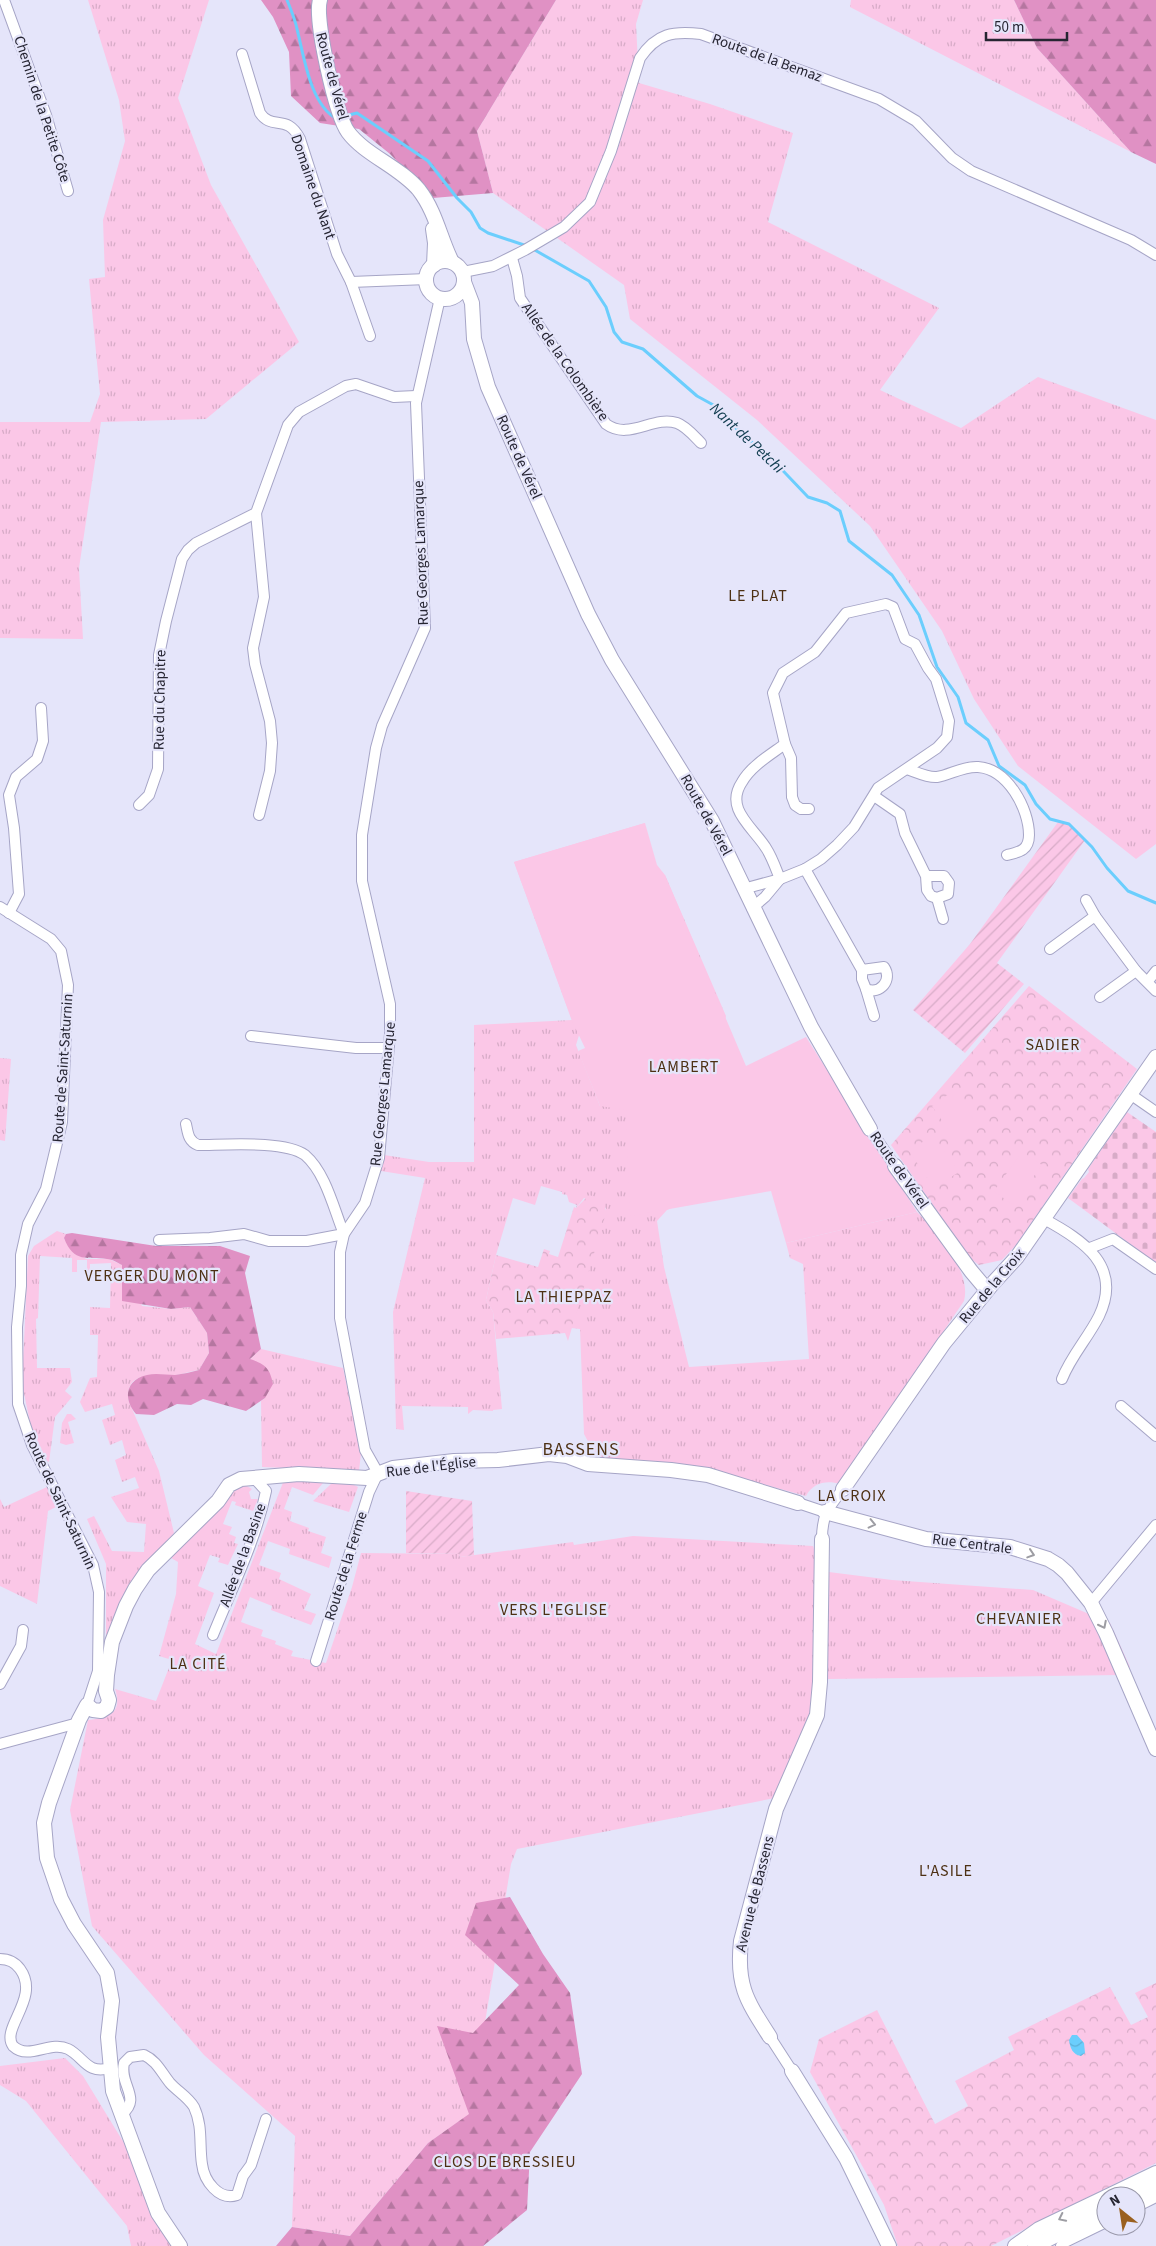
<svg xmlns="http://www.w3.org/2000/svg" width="1156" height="2246" viewBox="0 0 1156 2246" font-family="'Source Sans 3',sans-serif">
<defs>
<pattern id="grass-tufts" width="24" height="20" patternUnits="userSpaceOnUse" patternTransform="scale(1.25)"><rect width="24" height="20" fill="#fbc7e7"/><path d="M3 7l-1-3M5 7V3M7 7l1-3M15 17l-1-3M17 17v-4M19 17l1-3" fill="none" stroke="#d7abc7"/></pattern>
<pattern id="forest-firs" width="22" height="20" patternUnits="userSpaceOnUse" patternTransform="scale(1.25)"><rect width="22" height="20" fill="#e091c4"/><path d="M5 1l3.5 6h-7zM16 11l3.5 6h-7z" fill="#b576a0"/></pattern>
<pattern id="cemetery-stones" width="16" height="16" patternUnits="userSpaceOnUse" patternTransform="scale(1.25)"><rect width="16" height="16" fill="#fbc7e7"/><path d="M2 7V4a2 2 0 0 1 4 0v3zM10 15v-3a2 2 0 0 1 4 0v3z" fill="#d7abc7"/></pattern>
<pattern id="park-crowns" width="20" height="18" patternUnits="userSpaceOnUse" patternTransform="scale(1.25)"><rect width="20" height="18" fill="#fbc7e7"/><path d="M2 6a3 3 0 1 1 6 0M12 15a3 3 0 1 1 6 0" fill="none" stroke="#d7abc7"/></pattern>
<pattern id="garden-furrows" width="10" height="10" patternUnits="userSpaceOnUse" patternTransform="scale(1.25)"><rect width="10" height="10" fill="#fbc7e7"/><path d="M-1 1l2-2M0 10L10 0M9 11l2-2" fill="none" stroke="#d7abc7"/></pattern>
<pattern id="water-waves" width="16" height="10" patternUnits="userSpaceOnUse" patternTransform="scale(1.25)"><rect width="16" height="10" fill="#6bcefd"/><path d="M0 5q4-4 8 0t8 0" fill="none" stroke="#5db1d9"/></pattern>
</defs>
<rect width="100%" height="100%" fill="#e5e5fa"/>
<!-- grass -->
<g fill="url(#grass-tufts)">
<path d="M 88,0 L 209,0 L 178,98 L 211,185 L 299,342 L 206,419 L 101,422 L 79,568 L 83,639 L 0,638 L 0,422 L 90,422 L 100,394 L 89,279 L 105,277 L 103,220 L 125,141 L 119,100 Z"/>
<path d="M 556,0 L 643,0 L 636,24 L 639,83 L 710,104 L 793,133 L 768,222 L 939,308 L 880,390 L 961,428 L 1038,377 L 1156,420 L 1156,844 L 1136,859 L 1018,766 L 974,699 L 942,631 L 870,526 L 757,420 L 630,319 L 624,285 L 493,193 L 477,131 Z"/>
<path d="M 851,0 L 1014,0 L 1037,48 L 1131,152 L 850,7 Z"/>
<path d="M 645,823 L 576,1045 L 600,1106 L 655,880 L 665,875 L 726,1016 L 679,1205 L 667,1210 L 657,1221 L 664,1267 L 689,1367 L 809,1359 L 803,1264 L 790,1258 L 786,1243 L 917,1212 C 937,1233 972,1271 964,1301 L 840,1484 C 826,1480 813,1483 806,1496 L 696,1466 L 597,1458 L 584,1434 L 580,1329 L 571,1328 L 606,1208 L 584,1198 L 576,1208 L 577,1205 L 569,1202 L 567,1195 L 562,1194 L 562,1192 L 541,1186 L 535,1205 L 513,1198 L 496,1255 L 486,1300 L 493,1312 L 502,1409 L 493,1410 L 493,1411 L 473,1410 L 468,1414 L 468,1407 L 402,1406 L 404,1430 L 396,1429 L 393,1312 L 425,1178 L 381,1171 L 384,1155 L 429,1162 L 474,1162 L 474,1025 L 572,1020 L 514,862 Z"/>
<path d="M 0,1058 L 11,1059 L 5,1141 L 0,1140 Z"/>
<path d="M 57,1231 L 66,1234 L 64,1239 L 86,1259 L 109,1259 L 122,1265 L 142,1306 L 171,1309 L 190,1307 L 207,1333 L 209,1353 L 199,1370 C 191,1371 183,1374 176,1375 C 155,1376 123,1370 129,1402 L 159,1471 L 174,1533 L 143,1571 L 106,1648 L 106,1564 L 87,1519 L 94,1516 L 112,1551 L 144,1552 L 146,1524 L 127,1522 L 111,1497 L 139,1488 L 135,1477 L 122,1482 L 115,1460 L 126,1455 L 122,1440 L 110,1445 L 102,1420 L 115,1415 L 112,1404 L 85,1412 L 80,1402 L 90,1378 L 97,1377 L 98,1335 L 90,1335 L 90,1307 L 110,1308 L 111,1263 L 90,1264 L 90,1273 L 87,1273 L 87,1260 L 77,1260 L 77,1272 L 72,1272 L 72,1258 L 40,1256 L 38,1318 L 36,1319 L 37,1368 L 70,1368 L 72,1382 L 65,1391 L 72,1397 L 55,1417 L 49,1462 L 47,1461 L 31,1427 L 22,1384 L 28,1256 L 34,1246 Z"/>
<path d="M 261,1349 L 343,1368 L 361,1453 L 359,1471 L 262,1467 L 261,1401 L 265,1398 L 250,1359 Z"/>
<path d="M 67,1414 L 71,1414 L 76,1419 L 68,1422 L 74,1443 L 66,1445 L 60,1443 L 62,1423 Z"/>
<path d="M 284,1480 L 323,1483 L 313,1495 L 292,1487 L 284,1509 L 292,1512 L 290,1521 L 309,1528 L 308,1531 L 326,1537 L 321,1553 L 332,1557 L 329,1568 L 289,1554 L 290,1549 L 268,1541 L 259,1565 L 281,1573 L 279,1579 L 311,1594 L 304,1610 L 316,1614 L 311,1625 L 271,1610 L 272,1606 L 250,1597 L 241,1622 L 263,1630 L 261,1636 L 276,1641 L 275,1644 L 293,1651 L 291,1656 L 326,1663 L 352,1587 L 361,1553 L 459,1554 L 460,1557 L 573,1542 L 574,1545 L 633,1536 L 813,1546 L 821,1571 L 892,1580 L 1033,1590 L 1110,1623 L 1130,1667 L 1120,1675 L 828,1679 L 780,1797 L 517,1849 L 511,1864 L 470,2114 L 428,2143 L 350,2236 L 292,2227 L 295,2136 L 204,2055 L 92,1926 L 70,1810 L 88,1720 C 109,1718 123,1713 115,1689 L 156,1701 L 172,1660 L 159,1656 L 176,1594 L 178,1562 L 171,1558 L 184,1542 L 225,1504 L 236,1488 L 245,1485 L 252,1489 L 249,1492 L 251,1499 L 258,1499 L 253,1511 L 235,1505 L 236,1502 L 232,1501 L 223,1524 L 232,1527 L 229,1534 L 236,1537 L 234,1543 L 238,1544 L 228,1565 L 218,1562 L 220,1558 L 210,1555 L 198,1586 L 214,1593 L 195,1644 L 216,1654 Z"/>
<path d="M 331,1484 L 352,1484 L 358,1487 L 349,1512 L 313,1501 Z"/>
<path d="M 47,1487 L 58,1506 L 48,1511 L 37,1604 L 0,1586 L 0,1499 L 4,1507 Z"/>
<path d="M 65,2058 L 83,2076 L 124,2143 L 153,2216 L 172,2246 L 131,2246 L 127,2226 L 26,2101 L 0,2085 L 0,2066 Z"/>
</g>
<!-- forest -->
<g fill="url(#forest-firs)">
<path d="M 261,0 L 556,0 L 477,131 L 493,193 L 433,198 L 390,154 L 359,129 L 320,123 L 291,96 L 289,52 L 273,17 Z"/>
<path d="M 1014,0 L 1156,0 L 1156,164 L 1131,152 L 1037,48 Z"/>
<path d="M 72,1233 L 156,1246 L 220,1246 L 250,1256 L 245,1273 L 261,1349 L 250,1359 C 265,1364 270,1368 273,1384 L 265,1398 L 246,1411 L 203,1399 L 191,1405 L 177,1404 L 154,1415 L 136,1414 C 123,1399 125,1380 147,1375 C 156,1373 166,1375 175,1375 C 183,1374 191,1372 199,1370 L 209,1353 L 207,1333 L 190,1307 L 171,1309 L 122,1301 L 122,1265 C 118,1263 112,1259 107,1259 C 87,1256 74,1264 64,1238 L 66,1234 Z"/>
<path d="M 510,1897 L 543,1954 L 570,1993 L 582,2074 L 530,2152 L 527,2210 L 483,2246 L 276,2246 L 292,2227 L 350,2236 L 428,2143 L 469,2114 L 437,2026 L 473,2033 L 519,1985 L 465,1935 L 476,1903 Z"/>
</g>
<!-- cemetery -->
<path fill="url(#cemetery-stones)" d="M 1127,1112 L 1156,1132 L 1156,1263 L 1068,1198 L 1082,1179 L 1084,1178 L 1089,1172 L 1088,1169 Z"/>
<!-- park -->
<g fill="url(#park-crowns)">
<path d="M 1029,986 L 1137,1069 L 1016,1245 L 1002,1260 L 979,1265 L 970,1258 L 891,1145 Z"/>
<path d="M 589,1195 C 598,1197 606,1202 606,1213 L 568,1341 L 565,1333 L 496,1339 L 493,1312 L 486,1300 L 496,1255 L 538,1267 L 544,1249 L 550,1251 L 549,1254 L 558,1257 L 574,1207 L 576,1208 Z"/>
<path d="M 1156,1983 L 1156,2163 L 991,2246 L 898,2246 L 884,2205 L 810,2072 L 819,2039 L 877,2010 L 935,2124 L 968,2106 L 955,2081 L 1014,2050 L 1008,2037 L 1110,1987 L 1131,2025 L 1148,2017 L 1135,1993 Z"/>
</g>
<!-- garden -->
<g fill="url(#garden-furrows)">
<path d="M 1058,822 L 1069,824 L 1085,840 L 997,963 L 1024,984 L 965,1053 L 913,1010 L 970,944 Z"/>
<path d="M 406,1491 L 472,1501 L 474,1555 L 460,1557 L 459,1554 L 406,1553 Z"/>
</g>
<!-- pitch -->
<g fill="#fbc7e7">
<path d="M 645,823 L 657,865 L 665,875 L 746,1066 L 806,1037 L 917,1212 L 786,1243 L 771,1191 L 630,1216 L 626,1110 L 600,1106 L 578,1051 L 585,1048 L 572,1021 L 514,862 Z"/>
<path d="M 956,1089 L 980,1125 L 956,1141 L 932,1106 Z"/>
<path d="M 933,1135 L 959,1172 L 934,1188 L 909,1151 Z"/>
<path d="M 1022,1152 L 1042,1165 L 1013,1205 L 994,1191 Z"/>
</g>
<!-- water -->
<path fill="url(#water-waves)" d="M 1072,2035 L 1077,2035 L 1084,2043 L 1085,2053 L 1081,2056 C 1073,2055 1070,2048 1069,2040 Z"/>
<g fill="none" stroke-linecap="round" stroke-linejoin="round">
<!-- stream -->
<g stroke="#6bcefd" stroke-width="3">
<path d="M 287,0 C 291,10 295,19 297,29 C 304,56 310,105 337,119"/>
<path d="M 345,116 L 357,113 L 428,161 L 457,198 L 471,212 L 480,228 L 488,233 L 527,246"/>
<path d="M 533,249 L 589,281 L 606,307 L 614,332 L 622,342 L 643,349 L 697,396 L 717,407 L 727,416 L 739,432 L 768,455 L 808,497 L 827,503 L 840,511 L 849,541 L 892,575 L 919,615 L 937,667 L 958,697 L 966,723 L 988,740 L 999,766 L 1025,785 L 1036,804 L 1050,819 L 1069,824 L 1092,847 L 1107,868 L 1128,891 L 1156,903"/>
</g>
<defs>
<g id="street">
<path d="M 4,0 L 46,115 L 68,191"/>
<path d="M 242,54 L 260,113 C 272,131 287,113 300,139 L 337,254 L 351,282 L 370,336"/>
<path d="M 512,258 L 517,276 L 520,298 L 606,424 C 629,441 653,415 677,423 C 686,426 695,437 701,443"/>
<path d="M 463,272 L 493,266 L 525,250 L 564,227 L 590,202 L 611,151 L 640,58 C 657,33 673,31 701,34 L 879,99 L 916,121 L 952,158 L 971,171 L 1131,240 L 1156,255"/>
<path d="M 351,282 L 427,279"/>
<path d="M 256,513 L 264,597 L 253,648 L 255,664 L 270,721 L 272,743 L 270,771 L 259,815"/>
<path d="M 907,769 C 916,772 928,778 937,777 C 950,775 963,766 978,767 C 1008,769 1029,809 1029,835 C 1029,850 1020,852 1007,855"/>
<path d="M 874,796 L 900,814 L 905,833 L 926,876 L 927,890 L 931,896 L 937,898 L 948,894 L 949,883 L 944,876 L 926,876"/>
<path d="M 139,805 L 149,795 L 158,769 L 159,655 L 166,621 L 182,559 L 188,550 L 196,543 L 256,513 L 288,425 L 299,412 L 346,386 L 356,384 L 394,397 L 416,396"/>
<path d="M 805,869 L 862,970 L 862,979 L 866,989 C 880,995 893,980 884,967 L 862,970"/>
<path d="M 780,879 C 776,869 772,857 766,848 C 753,827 724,809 742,782 C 751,766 770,755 785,744"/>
<path d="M 743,889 L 780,879 L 805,869 L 821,859 L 837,845 L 854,827 L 878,788 L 937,748 L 947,737 L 949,721 L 936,679 L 928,668 L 915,644 L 905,639 L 893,607 L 886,604 L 846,613 L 815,652 L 783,673 L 773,693 L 785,744 L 791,758 L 792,797 L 795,805 L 801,809 L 809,809"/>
<path d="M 937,898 L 943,919"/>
<path d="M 1086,900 L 1095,916"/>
<path d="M 0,907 L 51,939 L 61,951 L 68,985 L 62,1122 L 46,1189 L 28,1224 L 21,1255 L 21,1286 L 17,1327 L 18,1404 L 32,1445 L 93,1565 L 99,1592 L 98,1671 L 87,1705"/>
<path d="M 752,908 L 765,897 L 780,879"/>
<path d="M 9,913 L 19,894 L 14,828 L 9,795 L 16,777 L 37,759 L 43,741 L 41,708"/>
<path d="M 1050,949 L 1095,916 L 1136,971 L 1156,991"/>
<path d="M 1148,981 L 1156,971"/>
<path d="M 866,989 L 874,1016"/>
<path d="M 1100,997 L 1136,971"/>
<path d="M 251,1036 L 356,1048 L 389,1048"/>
<path d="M 1130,1094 L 1156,1112"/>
<path d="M 870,1129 L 895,1166"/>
<path d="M 1044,1219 C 1083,1240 1123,1266 1099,1316 C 1088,1338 1071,1356 1062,1379"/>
<path d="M 159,1240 L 210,1238 L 244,1234 L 269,1241 L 307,1241 L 344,1234 C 334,1210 326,1173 305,1155 C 285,1140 224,1145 198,1145 C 188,1141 188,1133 186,1124"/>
<path d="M 1090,1248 L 1113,1239 L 1156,1269"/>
<path d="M 1121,1406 L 1156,1436"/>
<path d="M 798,1503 L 825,1512"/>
<path d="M 822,1539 C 822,1515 828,1508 843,1489"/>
<path d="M 1091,1603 L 1156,1525"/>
<path d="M 213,1635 C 232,1588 256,1540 266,1491 L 255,1479"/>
<path d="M 316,1661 L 369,1492 L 378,1473 L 365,1450 L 340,1318 L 340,1252 L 344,1234 L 365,1203 L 379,1158 L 390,1034 L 390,1004 L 362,881 L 362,835 L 376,748 L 382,726 L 425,628 L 416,403 L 440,298"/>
<path d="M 0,1684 L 21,1646 L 23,1630"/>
<path d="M 0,1744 L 78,1723"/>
<path d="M 0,1959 C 8,1959 15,1962 20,1969 C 41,1998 0,2028 13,2046 C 29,2061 50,2040 68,2049 C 84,2057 87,2075 110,2068"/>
<path d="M 770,2037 L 792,2071"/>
<path d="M 122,2114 C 142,2098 119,2085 124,2063 L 130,2057 L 144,2055 C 157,2061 161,2072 170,2083 C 177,2091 188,2097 194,2107 C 203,2126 199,2145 202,2164 C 204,2181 219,2201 237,2195 L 243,2176 L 251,2165 L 266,2119"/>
<path d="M 1136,2207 L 1156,2197"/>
<path d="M 1061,2246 L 1063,2243 L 1106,2222"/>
</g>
<g id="secondary">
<path d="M 320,0 C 314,19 336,116 348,132 C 365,155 400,167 419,190 C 436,212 440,238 452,262"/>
<path d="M 433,229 L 435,243 L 434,265"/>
<circle cx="445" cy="280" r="19"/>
<path d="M 464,282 L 472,303 L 474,339 L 488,387 L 588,614 L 612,660 L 712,821 L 811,1027 L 870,1129"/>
<path d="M 895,1166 L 971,1271 L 987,1290"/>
<path d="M 843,1489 L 944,1343 L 994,1282 L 1017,1257 L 1156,1057"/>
<path d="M 825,1512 L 926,1539 L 1010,1547 L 1048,1559 L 1058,1565 L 1067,1573 L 1091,1603 L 1106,1633 L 1156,1749"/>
<path d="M 770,2037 C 747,2001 736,1986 741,1941 L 776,1809 L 817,1715 L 820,1682 L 822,1539"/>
<path d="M 792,2071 L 846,2158 L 889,2246"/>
<path d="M 1108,2196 L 1156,2173"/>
<path d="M 1135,2196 L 1156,2186"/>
<path d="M 180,2246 L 158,2213 L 113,2091 L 108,2037 L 112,2001 L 107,1973 L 74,1924 L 61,1899 L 47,1858 L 44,1823 L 49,1803 L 79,1720 L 87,1705 L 93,1710 L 101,1711 L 107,1707 L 109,1700 L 106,1691 L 107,1675 L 112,1642 L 126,1606 L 135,1589 L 148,1570 L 218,1501 L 229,1485 L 241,1479 L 299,1474 L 367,1478 L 393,1468 L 454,1461 L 498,1460 L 549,1454 L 567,1456 L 588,1464 L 671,1470 L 708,1475 L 798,1503"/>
<path d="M 1015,2246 L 1039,2229 L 1106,2197"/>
<path d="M 1035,2246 L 1106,2210"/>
</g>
</defs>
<!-- street casing -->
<use href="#street" stroke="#a6a5c6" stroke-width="12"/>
<!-- secondary casing -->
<use href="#secondary" stroke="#a6a5c6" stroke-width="16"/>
<!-- street -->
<use href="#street" stroke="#fff" stroke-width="10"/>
<!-- secondary -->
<use href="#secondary" stroke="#fff" stroke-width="14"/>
</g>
<!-- one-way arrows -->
<defs><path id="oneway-chevron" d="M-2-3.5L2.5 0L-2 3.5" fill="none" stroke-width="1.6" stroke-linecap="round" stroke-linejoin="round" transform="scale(1.25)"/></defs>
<g stroke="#9d9da3">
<use href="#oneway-chevron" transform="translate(872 1524) rotate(13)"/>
<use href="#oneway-chevron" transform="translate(1031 1554) rotate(18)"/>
<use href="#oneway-chevron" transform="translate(1103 1625) rotate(63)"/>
<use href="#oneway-chevron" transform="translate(1062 2218) rotate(154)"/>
</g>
<g text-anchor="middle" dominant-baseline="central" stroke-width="4.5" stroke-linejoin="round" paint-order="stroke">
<!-- street labels -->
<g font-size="15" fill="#262532" stroke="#e5e5fa">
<text transform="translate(767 58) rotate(20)">Route de la Bemaz</text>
<text transform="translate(332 76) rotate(75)">Route de Vérel</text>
<text transform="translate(42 109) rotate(72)">Chemin de la Petite Côte</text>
<text transform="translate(313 187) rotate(71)">Domaine du Nant</text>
<text transform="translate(565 362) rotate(55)">Allée de la Colombière</text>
<text transform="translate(519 457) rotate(66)">Route de Vérel</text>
<text transform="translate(421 553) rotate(-92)">Rue Georges Lamarque</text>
<text transform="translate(160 700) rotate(-89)">Rue du Chapitre</text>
<text transform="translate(706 815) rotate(61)">Route de Vérel</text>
<text transform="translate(63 1068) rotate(-86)">Route de Saint-Saturnin</text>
<text transform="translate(383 1094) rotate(-84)">Rue Georges Lamarque</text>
<text transform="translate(899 1170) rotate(55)">Route de Vérel</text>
<text transform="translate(992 1286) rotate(-50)">Rue de la Croix</text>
<text transform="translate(431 1467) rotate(-7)">Rue de l'Église</text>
<text transform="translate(60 1501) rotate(65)">Route de Saint-Saturnin</text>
<text transform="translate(972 1544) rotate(7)">Rue Centrale</text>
<text transform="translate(243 1555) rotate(-70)">Allée de la Basine</text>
<text transform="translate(346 1566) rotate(-73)">Route de la Ferme</text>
<text transform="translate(755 1894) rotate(-76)">Avenue de Bassens</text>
</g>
<!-- water labels -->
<g font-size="16" font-style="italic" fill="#103c4f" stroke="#e5e5fa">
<text transform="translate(747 438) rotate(43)">Nant de Petchi</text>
</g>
<!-- neighbourhood labels -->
<g font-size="16" letter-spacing="1" fill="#4d3013" stroke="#e5e5fa">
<text x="758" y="596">LE PLAT</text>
<text x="1053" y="1045">SADIER</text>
<text x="684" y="1067">LAMBERT</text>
<text x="152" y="1276">VERGER DU MONT</text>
<text x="564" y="1297">LA THIEPPAZ</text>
<text x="852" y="1496">LA CROIX</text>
<text x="554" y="1610">VERS L'EGLISE</text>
<text x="1019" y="1619">CHEVANIER</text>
<text x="198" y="1664">LA CITÉ</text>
<text x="946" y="1871">L'ASILE</text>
<text x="505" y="2162">CLOS DE BRESSIEU</text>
</g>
<!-- quarter labels -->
<g font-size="18" letter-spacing="1" fill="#4d3013" stroke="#e5e5fa">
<text x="581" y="1449">BASSENS</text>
</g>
</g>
<!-- north arrow -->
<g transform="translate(1121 2211) rotate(330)"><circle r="24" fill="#e5e5fa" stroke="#9998aa"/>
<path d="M0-4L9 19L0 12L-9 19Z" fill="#9a601f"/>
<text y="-8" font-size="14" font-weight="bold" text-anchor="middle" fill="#262532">N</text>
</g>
<!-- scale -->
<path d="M986 32v8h81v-8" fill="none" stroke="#262532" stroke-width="2.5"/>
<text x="994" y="32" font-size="15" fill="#262532" stroke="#e5e5fa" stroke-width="4" paint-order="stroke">50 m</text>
</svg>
